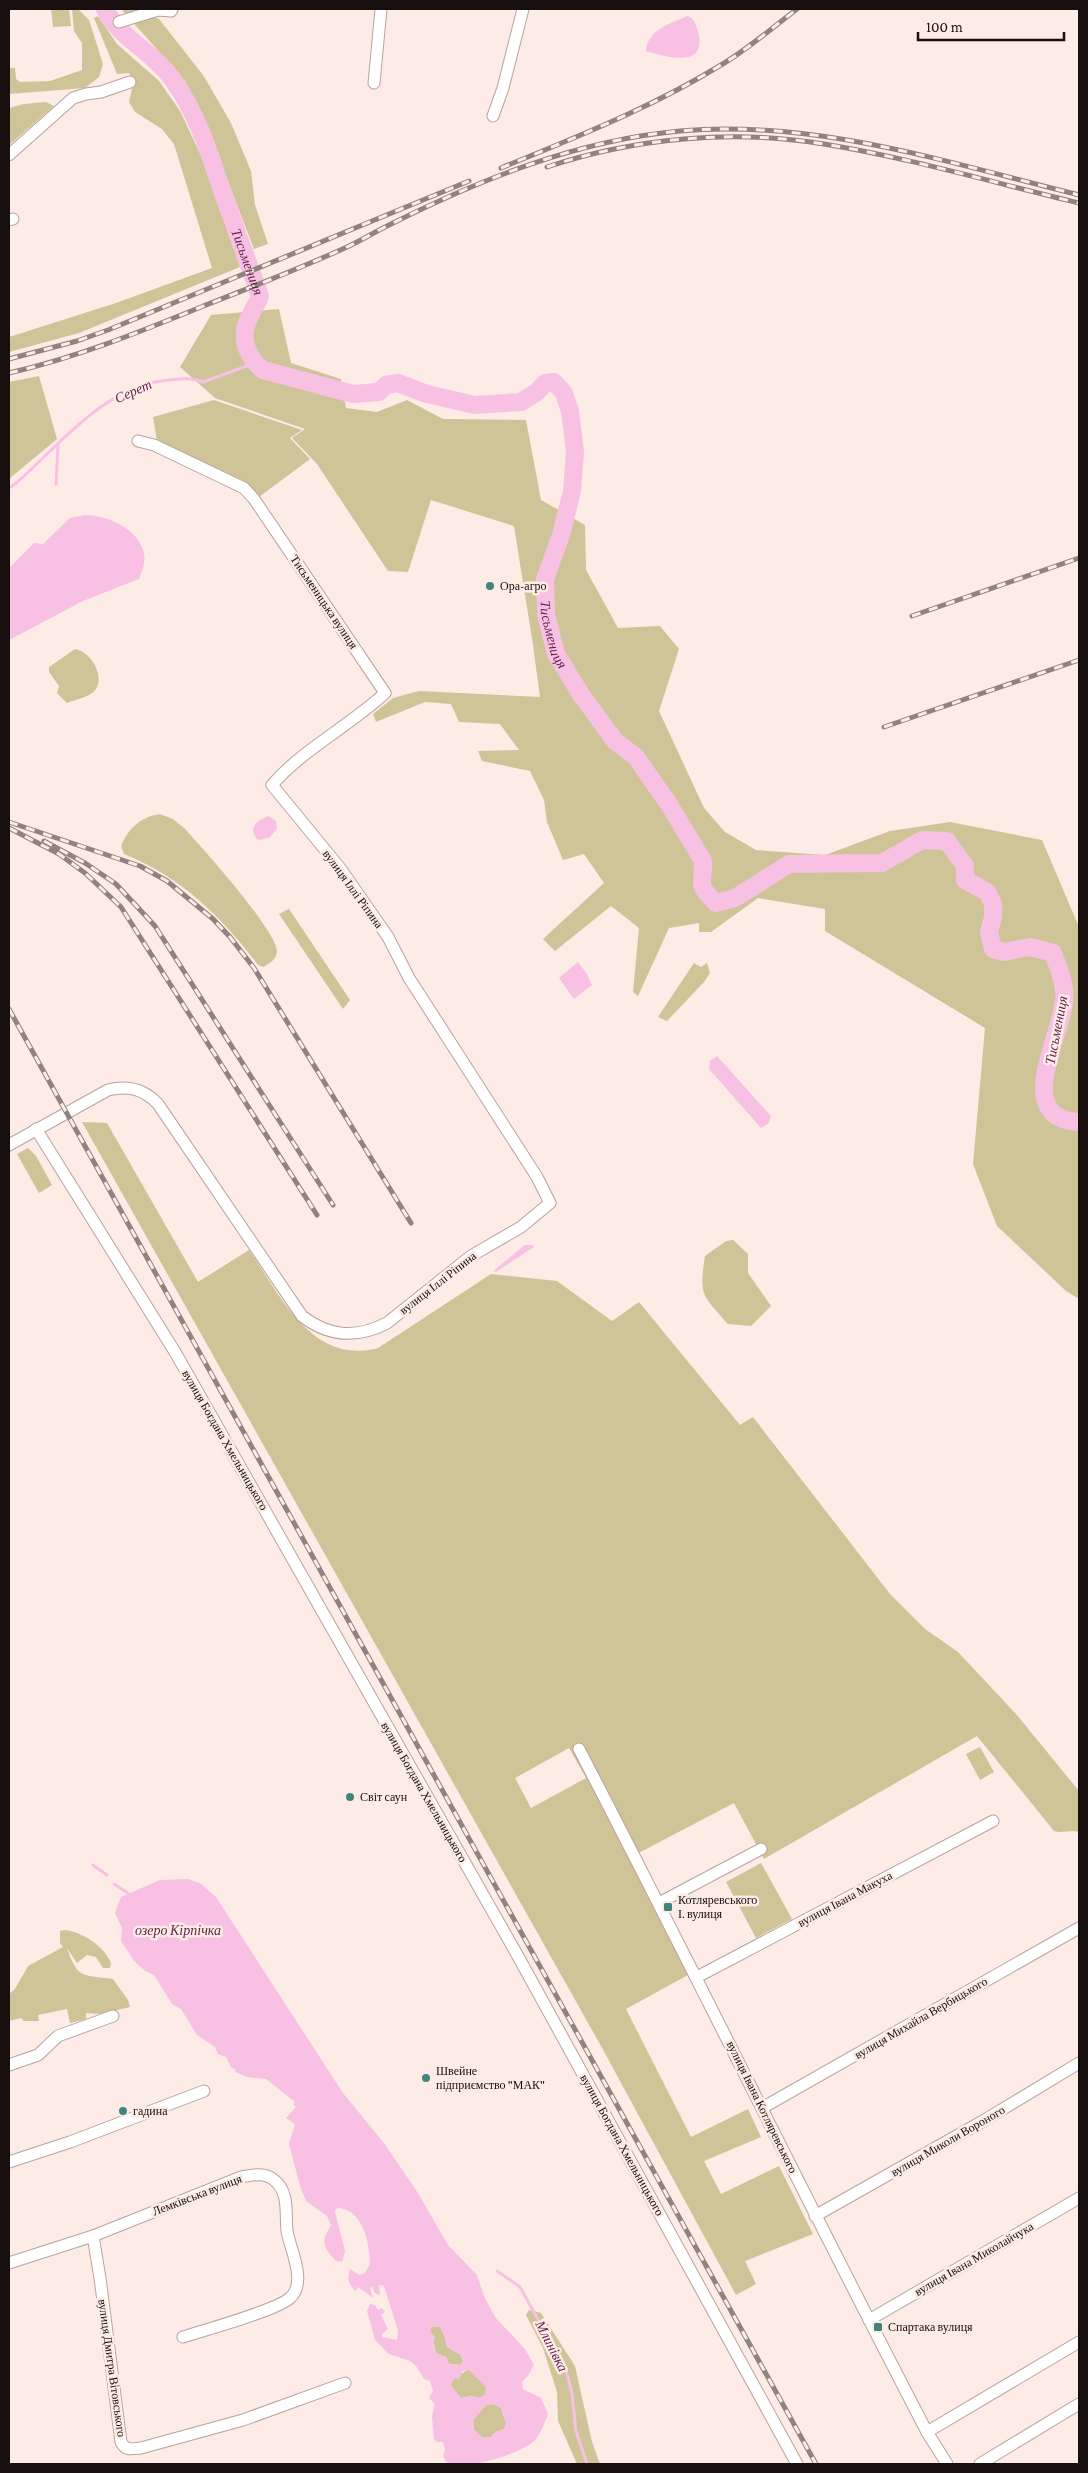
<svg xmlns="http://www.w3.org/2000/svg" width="1088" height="2473" viewBox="0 0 1088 2473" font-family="'Crimson Pro',serif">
<rect width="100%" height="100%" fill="#fdebe5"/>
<!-- green -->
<g fill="#cec498" fill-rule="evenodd">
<path d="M 51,9 L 69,9 L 71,26 L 53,27 Z"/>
<path d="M 72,9 L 78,9 L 89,20 L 103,64 L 99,77 L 85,88 L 9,94 L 9,68 L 15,68 L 16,79 L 20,82 L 50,81 L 82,70 L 82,43 L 74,31 Z"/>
<path d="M 121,9 L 143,9 L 144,13 L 159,19 L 203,75 L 231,123 L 251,171 L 255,205 L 268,244 L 254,249 L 204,120 L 185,81 Z"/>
<path d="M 98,16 L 117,44 L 159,81 L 180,111 L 204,162 L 240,267 L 79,333 L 9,352 L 9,337 L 116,303 L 212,268 L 174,144 L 162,129 L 135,112 L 129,102 L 134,80 L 129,73 L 117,74 L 94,18 Z"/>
<path d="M 46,102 L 54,106 L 9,145 L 9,108 L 24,104 Z"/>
<path d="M 279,309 L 291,363 L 341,379 L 346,408 L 377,412 L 407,400 L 443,419 L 526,420 L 541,500 L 585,525 L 586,570 L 618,628 L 660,626 L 679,649 L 659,711 L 704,808 L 725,832 L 756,850 L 825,855 L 890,831 L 950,822 L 1042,840 L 1079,927 L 1079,1299 L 1066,1291 L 997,1226 L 973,1164 L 985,1028 L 825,931 L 825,909 L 758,898 L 711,932 L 699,932 L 699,923 L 669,928 L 638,996 L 633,992 L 639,928 L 611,906 L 555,951 L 543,939 L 604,883 L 584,854 L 563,860 L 547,822 L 544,800 L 530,771 L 482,761 L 478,751 L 519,750 L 500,724 L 459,722 L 451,704 L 425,702 L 376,722 L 373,714 L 393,698 L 419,691 L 540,697 L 533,645 L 514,526 L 431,500 L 408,572 L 388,571 L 317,464 L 292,438 L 305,429 L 215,398 L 180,367 L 211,315 Z"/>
<path d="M 39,376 L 57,439 L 9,479 L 9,382 Z"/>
<path d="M 214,400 L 302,430 L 290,438 L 310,459 L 259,497 L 244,481 L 157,441 L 153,417 Z"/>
<path d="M 75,649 C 90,651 105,675 96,689 C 91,697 76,699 67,703 L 57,693 L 59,686 L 49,672 L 49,667 Z"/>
<path d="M 160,814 L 173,819 L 184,828 C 202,847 275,929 277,951 C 277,959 269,964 263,967 L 258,965 C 222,917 181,877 124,854 L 121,846 C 129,828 140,817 160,814 Z"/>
<path d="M 289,909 L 350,1000 L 343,1009 L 279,914 Z"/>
<path d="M 694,963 L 701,967 L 707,963 L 710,973 L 704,982 L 667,1021 L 658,1017 Z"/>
<path d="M 82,1122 L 107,1123 L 198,1282 L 249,1250 C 280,1295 312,1366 378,1348 L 491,1274 L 557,1281 L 612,1321 L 639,1302 L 740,1425 L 753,1417 L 890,1594 L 925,1629 L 958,1652 L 1016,1714 L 1079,1791 L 1079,1832 C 1071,1829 1063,1834 1054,1831 L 977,1736 L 764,1859 L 734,1803 L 629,1858 L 688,1975 L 626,2009 L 691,2137 L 748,2109 L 761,2137 L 704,2161 L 721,2194 L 779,2166 L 813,2234 L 745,2261 L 756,2284 L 736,2295 L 601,2046 ZM 569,1748 L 586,1778 L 531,1808 L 515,1778 Z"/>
<path d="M 28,1148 L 36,1156 L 52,1185 L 39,1193 L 17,1154 Z"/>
<path d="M 733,1240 L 748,1254 L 748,1273 L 771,1306 L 751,1326 L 728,1324 C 702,1294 699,1297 705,1256 L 726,1241 Z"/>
<path d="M 980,1747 L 994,1772 L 980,1780 L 966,1754 Z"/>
<path d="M 761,1863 L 792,1919 L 756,1938 L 726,1882 Z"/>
<path d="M 64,1930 C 81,1931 104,1946 111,1963 L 110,1968 L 103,1968 L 96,1957 L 87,1955 L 77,1963 L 67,1948 C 77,1979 83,1975 113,1979 L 128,2000 L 130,2007 L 101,2014 L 86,2013 L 86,2019 L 70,2023 L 67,2009 L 38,2015 L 39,2021 L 24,2021 L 21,2018 L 9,2021 L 9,1994 L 15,1989 L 28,1966 L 63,1947 L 60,1943 L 60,1931 Z"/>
<path d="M 529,2310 L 541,2313 L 575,2366 L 592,2442 L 600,2464 L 577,2464 L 558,2421 L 557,2392 L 543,2348 L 526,2315 Z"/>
<path d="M 431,2327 L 440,2327 L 445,2337 L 447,2347 L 461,2355 L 463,2361 L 461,2365 L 449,2364 L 446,2357 L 436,2353 L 430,2331 Z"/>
<path d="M 467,2370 L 470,2370 L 487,2387 L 485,2395 L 480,2398 L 471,2396 L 461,2398 L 450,2385 L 454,2379 Z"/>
<path d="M 494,2404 L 501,2408 L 506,2423 L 504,2429 L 496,2432 L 491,2437 L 483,2438 L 474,2430 L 473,2420 L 486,2405 Z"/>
</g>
<!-- water -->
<g fill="#f8c1e4" fill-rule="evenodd">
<path d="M 688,16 C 694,19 695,22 697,28 C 710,69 670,58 646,51 C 648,29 671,23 688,16 Z"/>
<path d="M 84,515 C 107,515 138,528 144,553 C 146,562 142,571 139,579 L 83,601 L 9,640 L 9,568 L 34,543 L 43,544 L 70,518 Z"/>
<path d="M 269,816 L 276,821 L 277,829 L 269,838 L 258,840 C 247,828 257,820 269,816 Z"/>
<path d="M 578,962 L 587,974 L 592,985 L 574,999 L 559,978 Z"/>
<path d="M 717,1056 L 771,1116 L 769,1123 L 761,1128 L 709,1069 L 710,1061 Z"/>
<path d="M 525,1245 L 533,1245 L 534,1247 L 496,1272 L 493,1271 Z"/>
<path d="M 188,1879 L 200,1883 L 216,1897 L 343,2093 L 384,2143 L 418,2193 L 448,2245 L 477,2275 L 484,2296 L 495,2317 L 525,2349 L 534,2365 L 528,2376 L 522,2382 L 523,2389 L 541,2398 L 548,2414 C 545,2422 540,2436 533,2442 C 517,2455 466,2471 446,2462 L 443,2456 L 445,2450 L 443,2442 L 437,2442 L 434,2439 L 432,2416 L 435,2404 L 429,2398 L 433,2391 L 430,2381 L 424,2379 L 416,2366 L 410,2361 L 389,2354 L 375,2340 L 367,2311 L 370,2304 L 375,2305 L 378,2310 L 382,2308 L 385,2312 L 381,2315 L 388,2329 L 382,2334 L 382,2337 L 397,2340 L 398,2331 L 384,2286 L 379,2285 L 380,2295 L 375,2293 L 372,2286 L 370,2288 L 373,2298 L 358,2287 L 356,2291 C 348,2284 347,2280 350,2269 L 359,2275 L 364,2274 L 370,2264 C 370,2245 363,2208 337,2208 L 335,2212 L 345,2251 L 342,2262 L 336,2261 C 323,2246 320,2243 331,2225 L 327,2216 L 306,2201 L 300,2186 L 289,2144 L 295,2124 L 286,2118 L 296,2107 L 293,2104 L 295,2102 L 266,2079 L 247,2077 L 235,2072 L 236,2070 L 231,2067 L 226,2057 L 218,2054 L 215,2047 L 197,2035 L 181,2009 L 172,2004 L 154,1975 L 145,1971 L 134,1961 L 121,1941 L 122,1928 L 115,1913 L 121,1897 L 160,1880 ZM 431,2327 L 440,2327 L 445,2337 L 447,2347 L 461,2355 L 463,2361 L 461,2365 L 449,2364 L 446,2357 L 436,2353 L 433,2345 L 435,2337 L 430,2331 ZM 467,2370 L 470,2371 L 486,2387 L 485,2395 L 480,2398 L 471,2396 L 461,2398 L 450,2385 L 454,2379 L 459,2379 L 463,2371 ZM 494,2404 L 501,2408 L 506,2423 L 504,2429 L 496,2432 L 491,2437 L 483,2438 L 474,2430 L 473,2420 L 486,2405 Z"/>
</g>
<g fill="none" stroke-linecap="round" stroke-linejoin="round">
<!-- stream -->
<g stroke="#f8c1e4" stroke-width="3">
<path d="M 56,484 L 58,445"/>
<path d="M 9,488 L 15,484 C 60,445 105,385 169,380 C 182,379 191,377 203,382 L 255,363"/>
<path d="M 93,1865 L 107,1875"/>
<path d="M 114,1884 L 128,1893"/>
<path d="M 497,2271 L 520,2287 L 566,2370 L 572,2394 L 576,2431 L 587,2464"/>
</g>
<!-- river -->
<path stroke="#f8c1e4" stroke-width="18" id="s1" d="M 105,9 C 120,39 154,52 173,80 C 196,112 209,151 221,188 C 234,224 247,260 260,296 C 258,303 254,307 251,314 C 239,335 245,355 263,370 L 353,394 L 379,392 L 386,385 L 398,383 L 427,394 L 475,405 L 521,402 L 537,392 L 545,383 L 554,382 L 564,393 L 570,411 L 575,452 L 572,491 L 561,535 L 545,579 L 546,614 L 556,654 L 582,696 L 615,741 L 636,757 L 670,806 L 703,861 C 704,886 695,883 716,903 L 735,898 L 789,864 L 882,863 L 922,840 L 947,841 L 965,866 L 965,880 L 987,892 L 993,903 L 993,917 L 989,932 L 993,949 L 1004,952 L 1030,947 L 1053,953 C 1059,970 1066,984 1064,1002 C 1060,1039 1013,1119 1079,1122"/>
<defs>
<g id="minor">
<path d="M 119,22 L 158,10 L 171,11 L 172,9"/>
<path d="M 374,83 L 381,9"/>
<path d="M 493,116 L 503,88 L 523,9"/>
<path d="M 9,155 L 73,98 L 86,94 L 101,92 L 130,82"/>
<path d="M 9,220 L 13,219"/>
<path d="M 36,1129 L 175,1352 L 519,1958 L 797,2464"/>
<path d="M 9,1145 L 108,1090 C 128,1085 144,1089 158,1104 L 302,1316 C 329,1337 356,1339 387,1323 L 471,1256 L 521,1227 L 550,1203 L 537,1177 L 409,978 L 388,937 L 340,868 L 272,785 C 303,749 351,725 385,693 L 254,499 L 244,488 L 154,445 L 138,441"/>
<path d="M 579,1749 C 697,1976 809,2206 927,2432 L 947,2464"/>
<path d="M 659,1903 L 761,1849"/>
<path d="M 697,1977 L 993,1821"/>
<path d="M 9,2065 L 38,2055 L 58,2036 L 113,2016"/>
<path d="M 762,2108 L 1079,1928"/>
<path d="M 9,2162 L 70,2142 L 204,2091"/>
<path d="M 815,2216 L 983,2121 L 1079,2063"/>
<path d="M 93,2236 L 100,2278 L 121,2442 C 126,2451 131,2449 141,2448 L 243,2420 L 345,2383"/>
<path d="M 9,2263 L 93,2236 L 241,2177 C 252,2175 265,2172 274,2180 C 290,2192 285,2215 287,2231 C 290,2249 307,2281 291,2297 C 279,2310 204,2330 183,2337"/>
<path d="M 869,2320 L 1079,2198"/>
<path d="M 927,2432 L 1079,2342"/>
<path d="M 980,2464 L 1079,2404"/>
</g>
</defs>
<!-- minor casing -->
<use href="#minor" stroke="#b8a39d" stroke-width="13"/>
<!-- minor -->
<use href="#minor" stroke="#fff" stroke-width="11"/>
<defs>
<g id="rail">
<path d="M 547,167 C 634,138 733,129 824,144 C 910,158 995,183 1079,203"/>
<path d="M 501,168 C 576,137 651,108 721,65 C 748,49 772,28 797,9"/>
<path d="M 9,359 L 77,341 L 108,330 L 469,181"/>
<path d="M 9,373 C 75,358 137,333 201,307 C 249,288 299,269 347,247 C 360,241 373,233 387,226 C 478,180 578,140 680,131 C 816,119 949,163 1079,195"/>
<path d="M 912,616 L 1079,558"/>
<path d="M 884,727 L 1079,660"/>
<path d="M 9,822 L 140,866 L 167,881 L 213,919 L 230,937 L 254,968 L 411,1223"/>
<path d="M 9,828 L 59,854 L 85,873 L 121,907 L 317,1215"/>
<path d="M 44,841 L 85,863 L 116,884 L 155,926 L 333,1205"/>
<path d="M 9,1009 L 816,2464"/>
</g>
</defs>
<!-- rail casing -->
<use href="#rail" stroke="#90837f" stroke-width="5"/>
<!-- rail -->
<use href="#rail" stroke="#fdebe5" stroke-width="3" stroke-dasharray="9" stroke-linecap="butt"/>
</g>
<!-- markers -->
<g fill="#3f857c" stroke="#fdebe5" stroke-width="2">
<circle cx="490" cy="586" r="5"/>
<circle cx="350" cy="1797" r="5"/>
<rect x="663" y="1902" width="10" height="10" rx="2.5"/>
<circle cx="426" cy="2078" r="5"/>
<circle cx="123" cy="2111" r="5"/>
<rect x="873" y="2322" width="10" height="10" rx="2.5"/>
</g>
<g text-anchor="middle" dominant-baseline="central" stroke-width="5" stroke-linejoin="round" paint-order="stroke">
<!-- poi labels -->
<g font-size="12" fill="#160f0d" stroke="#fdebe5" text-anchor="start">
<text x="500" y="586">Ора-агро</text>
<text x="360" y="1797">Світ саун</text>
<text x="678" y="1900">Котляревського<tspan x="678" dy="14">І. вулиця</tspan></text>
<text x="436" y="2071">Швейне<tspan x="436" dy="14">підприємство "МАК"</tspan></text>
<text x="133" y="2111">гадина</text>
<text x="888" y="2327">Спартака вулиця</text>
</g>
<!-- street labels -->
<g font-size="12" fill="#160f0d" stroke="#fdebe5">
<text transform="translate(324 602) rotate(56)">Тисьменицька вулиця</text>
<text transform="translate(353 889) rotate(54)">вулиця Іллі Ріпина</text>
<text transform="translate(438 1283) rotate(-38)">вулиця Іллі Ріпина</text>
<text transform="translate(225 1440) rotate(60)">вулиця Богдана Хмельницького</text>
<text transform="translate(424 1792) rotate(60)">вулиця Богдана Хмельницького</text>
<text transform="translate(845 1899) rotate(-28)">вулиця Івана Макуха</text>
<text transform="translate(921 2018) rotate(-30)">вулиця Михайла Вербицького</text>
<text transform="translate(762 2107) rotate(64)">вулиця Івана Котляревського</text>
<text transform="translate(948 2141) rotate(-30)">вулиця Миколи Вороного</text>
<text transform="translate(622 2145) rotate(61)">вулиця Богдана Хмельницького</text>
<text transform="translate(197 2195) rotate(-21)">Лемківська вулиця</text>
<text transform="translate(974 2259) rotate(-30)">вулиця Івана Миколайчука</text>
<text transform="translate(112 2368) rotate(82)">вулиця Дмитра Вітовського</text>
</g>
<!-- water labels -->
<g font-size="14" font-style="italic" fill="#642551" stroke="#fdebe5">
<text stroke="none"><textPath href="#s1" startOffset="296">Тисьмениця</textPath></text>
<text transform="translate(133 391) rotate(-24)">Серет</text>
<text stroke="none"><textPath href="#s1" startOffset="986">Тисьмениця</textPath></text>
<text transform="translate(1056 1030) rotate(-79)">Тисьмениця</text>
<text x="178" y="1930">озеро Кірпічка</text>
<text transform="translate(552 2346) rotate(63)">Млинівка</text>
</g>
</g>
<!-- border -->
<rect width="1088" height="2473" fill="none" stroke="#160f0d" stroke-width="20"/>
<!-- scale -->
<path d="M918 32v8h146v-8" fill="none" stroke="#160f0d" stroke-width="2.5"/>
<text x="926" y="32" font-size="15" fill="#160f0d" stroke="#fdebe5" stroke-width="4" paint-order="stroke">100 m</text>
</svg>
